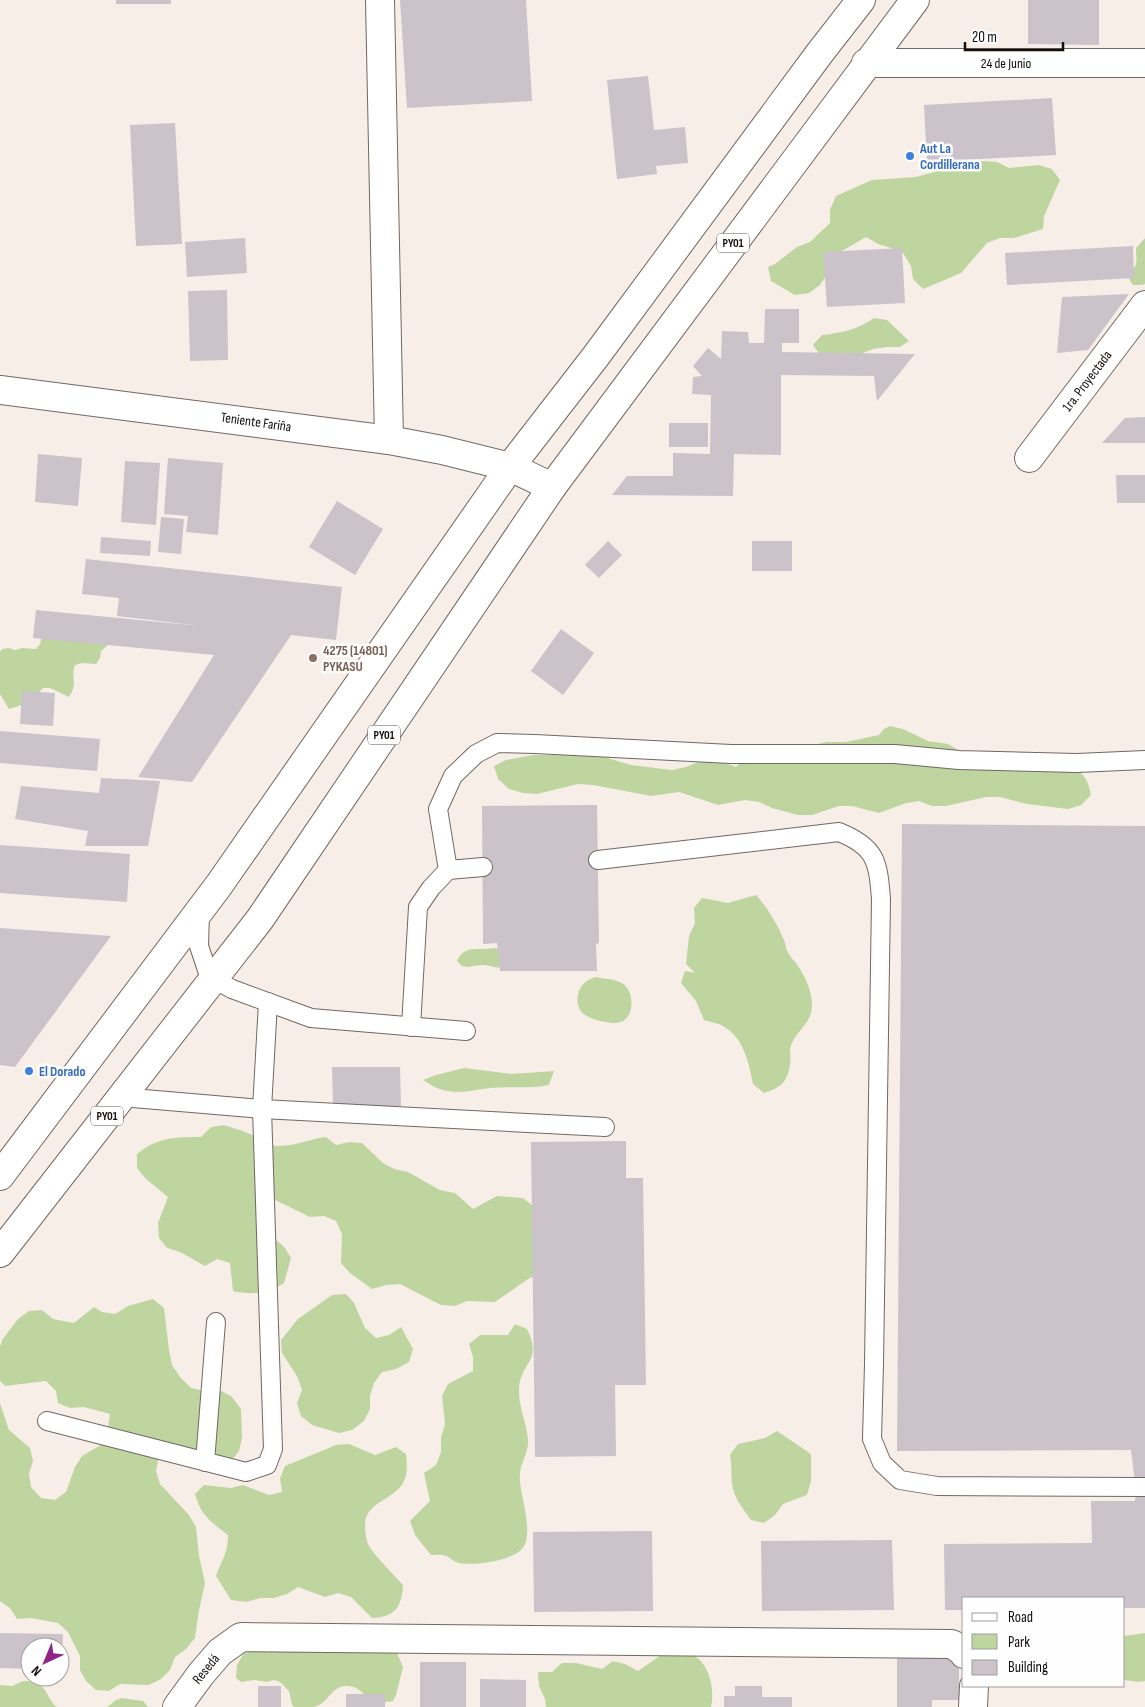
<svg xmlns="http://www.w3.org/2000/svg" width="1145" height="1707" viewBox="0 0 1145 1707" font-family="'Sofia Sans Condensed',sans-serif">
<rect width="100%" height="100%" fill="#f8eee8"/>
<!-- green -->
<g fill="#bfd5a0">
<path d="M 983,161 L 997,162 L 1009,168 L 1039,165 L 1052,169 L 1060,180 L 1044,216 L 1043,229 L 1014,238 L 1000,238 L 987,243 L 961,273 L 923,289 L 913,279 L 911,266 L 903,253 L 891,248 L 878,244 L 866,237 L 842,251 L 820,285 L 809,293 L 795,295 L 771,281 L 768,267 L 775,264 L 797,247 L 810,242 L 830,223 L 830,210 L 836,196 L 872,180 L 916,177 L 942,170 L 970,166 Z"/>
<path d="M 1145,238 L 1145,284 L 1140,285 L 1133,285 L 1129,279 L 1130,272 C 1139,265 1136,258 1136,248 Z"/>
<path d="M 874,318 L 887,320 L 909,341 L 900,347 L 887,347 L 873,349 L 848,359 L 821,356 L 813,345 L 822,335 C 841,333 859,329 874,318 Z"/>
<path d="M 43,631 L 106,631 L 108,645 L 101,651 L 100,658 L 96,664 L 82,663 L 75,665 C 70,677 79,682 69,697 L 50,688 L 43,688 L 28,703 L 9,709 L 0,694 L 0,652 L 2,649 L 9,648 L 15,650 L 22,648 L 36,649 L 40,644 Z"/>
<path d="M 890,726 L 903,729 L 928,741 L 948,744 L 971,758 L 1074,767 C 1086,777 1088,780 1091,795 L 1081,805 L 1068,809 L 1027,804 L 1000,797 L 986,797 L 946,806 L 932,806 L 919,801 L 906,803 L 879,813 L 852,806 L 839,806 L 812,815 L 798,815 L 772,808 L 759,802 L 745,800 L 718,805 L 679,792 L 651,796 L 593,785 L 578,784 L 537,794 L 523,793 L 509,789 L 498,779 L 494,766 L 506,760 L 533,755 L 589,755 L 604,757 L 631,765 L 672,770 L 686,767 L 711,757 L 736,767 L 746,758 L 798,749 L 826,742 L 846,742 L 879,735 L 884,729 Z"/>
<path d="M 756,895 C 768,908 777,924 784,940 C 786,945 786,950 789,954 C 791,958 794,960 796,963 C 806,977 815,997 811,1013 C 807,1027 793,1034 790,1049 C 790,1054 791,1059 790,1064 C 788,1082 780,1088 764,1093 L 753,1084 C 749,1063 744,1038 723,1026 C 718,1023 710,1022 704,1020 L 696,1001 L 681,983 L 685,971 L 695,973 L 686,964 L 689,936 L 695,923 L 694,908 L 702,898 L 728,903 Z"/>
<path d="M 494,948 L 507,950 L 504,967 C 495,969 491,965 483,965 C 475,965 470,968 462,966 L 457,961 C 464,944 479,951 494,948 Z"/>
<path d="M 596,977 C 604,979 615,979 622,983 C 636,992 635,1022 616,1023 C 606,1023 585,1019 580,1010 C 573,996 581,980 596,977 Z"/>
<path d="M 464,1068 L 511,1074 L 554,1071 L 549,1085 C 529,1089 511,1086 491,1088 C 477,1089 463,1094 448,1091 C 439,1090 431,1085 423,1080 L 436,1075 Z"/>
<path d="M 224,1125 C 232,1128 242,1130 250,1134 C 258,1137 263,1143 271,1145 C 290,1149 308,1139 326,1137 L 336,1145 L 349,1142 L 362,1143 L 383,1163 L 394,1169 L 408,1172 L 440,1190 L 455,1193 L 473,1209 L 497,1196 L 523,1198 L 533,1206 L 542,1273 L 528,1279 L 495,1302 L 467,1301 L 455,1306 L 441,1305 L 400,1284 L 386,1285 L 372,1289 L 350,1273 L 341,1263 L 342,1234 L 336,1221 L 324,1216 L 310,1217 L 273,1199 L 260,1205 C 252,1236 268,1230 284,1247 C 287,1250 288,1254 291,1258 L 284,1283 C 268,1294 252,1295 233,1291 L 230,1263 L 217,1259 L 205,1266 L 180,1252 L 167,1248 L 159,1238 L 158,1223 L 168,1197 L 146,1179 L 137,1168 L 137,1154 C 157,1137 176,1137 201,1137 L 211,1127 Z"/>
<path d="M 346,1294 L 354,1303 L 365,1328 L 376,1338 L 389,1335 L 401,1327 L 413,1349 L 409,1362 L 396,1369 L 382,1372 L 374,1383 L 370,1396 L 370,1409 L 364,1421 L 352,1430 L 339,1433 L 312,1425 L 301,1416 L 297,1403 L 302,1390 L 297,1376 L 282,1353 L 281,1340 L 298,1319 L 332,1295 Z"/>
<path d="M 153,1299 L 164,1308 L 169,1350 L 172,1365 L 180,1377 L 191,1388 L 205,1391 L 219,1390 L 231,1396 L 241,1409 L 242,1438 L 239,1451 L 229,1464 L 216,1471 L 202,1471 L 181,1454 L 159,1456 L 156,1471 L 160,1484 L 189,1515 L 196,1527 L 199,1556 L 205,1583 L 199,1610 L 195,1638 L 186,1649 L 175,1657 L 170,1670 L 161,1679 L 149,1685 L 120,1684 L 109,1691 L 96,1690 L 86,1681 L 80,1670 L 80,1656 L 68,1632 L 58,1623 L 31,1618 L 17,1619 L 10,1608 L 0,1601 L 0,1403 L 9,1430 L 30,1448 L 33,1461 L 29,1474 L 31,1487 L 41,1498 L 55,1500 L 66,1492 L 75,1467 L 82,1456 L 106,1442 L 110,1414 L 84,1407 L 70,1408 L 58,1403 L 56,1391 L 46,1381 L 5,1386 L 0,1381 L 0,1347 L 2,1340 L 18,1319 L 29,1311 L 42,1310 L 53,1319 L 74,1323 L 94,1307 L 102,1312 L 115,1314 L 128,1306 Z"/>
<path d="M 515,1324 L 527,1329 C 543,1362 521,1361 519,1388 C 518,1407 527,1422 528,1440 C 529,1454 518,1465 520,1481 C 521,1498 535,1537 521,1550 C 509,1561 474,1566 459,1563 C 454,1562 451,1558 446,1556 C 442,1554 436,1555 431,1555 L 415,1535 L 410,1521 L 430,1501 L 424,1473 L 436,1465 L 441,1452 L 441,1438 L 445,1424 L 442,1396 L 448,1384 L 473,1371 L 473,1357 L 469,1344 L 480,1335 L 508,1335 Z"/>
<path d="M 777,1431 L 811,1454 L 811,1481 L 807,1495 L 783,1504 L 775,1515 L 764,1523 L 751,1520 C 743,1509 734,1498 732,1484 C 731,1475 732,1465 730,1455 L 738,1444 L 765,1438 Z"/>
<path d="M 349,1444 L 375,1455 L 396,1447 L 406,1454 C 407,1464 408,1472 404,1481 C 396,1500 365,1501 365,1525 C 365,1530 366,1538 368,1544 C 372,1553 395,1576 403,1585 C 402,1607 395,1617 372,1618 L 351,1597 L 338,1593 L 325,1597 L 298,1587 L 287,1594 L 274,1598 L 260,1598 L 246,1602 L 231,1600 L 216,1576 C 222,1559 228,1554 228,1535 C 211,1522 201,1516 195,1494 L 204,1485 L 231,1488 L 243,1485 L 269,1495 L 282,1492 L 280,1478 L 285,1466 L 336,1445 Z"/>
<path d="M 1145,1633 L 1145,1681 L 1139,1682 L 1124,1680 L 1124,1636 Z"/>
<path d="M 395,1648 L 403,1667 L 396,1695 L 393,1701 C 359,1707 368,1685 345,1686 C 331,1687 328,1704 314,1707 C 308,1707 300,1707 294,1707 L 292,1705 L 289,1691 L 280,1682 L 274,1680 L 267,1682 L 254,1680 L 241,1682 L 236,1678 L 237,1665 L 244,1653 L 265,1650 Z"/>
<path d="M 674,1650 C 681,1652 689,1653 696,1657 C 710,1666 715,1692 711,1707 L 546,1707 L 545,1699 L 539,1686 L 538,1672 L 552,1672 L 562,1663 L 576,1663 L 602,1669 L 613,1661 L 625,1664 L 638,1671 L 661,1655 Z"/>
<path d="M 23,1681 C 49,1680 44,1697 57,1707 L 0,1707 L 0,1685 L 12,1686 Z"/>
<path d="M 122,1698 L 143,1701 L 148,1707 L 107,1707 L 116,1700 Z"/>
</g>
<!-- building -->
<g fill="#cbc2ca">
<rect x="116" y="0" width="55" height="4"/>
<path d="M 400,0 L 526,0 L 532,101 L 407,108 Z"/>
<path d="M 1028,0 L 1099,0 L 1099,45 L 1028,44 Z"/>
<path d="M 648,76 L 654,130 L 685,127 L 688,163 L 656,166 L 657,174 L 617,179 L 607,80 Z"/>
<path d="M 1052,98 L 1056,155 L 927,162 L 924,105 Z"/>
<path d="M 175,123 L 182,244 L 136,246 L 130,125 Z"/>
<path d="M 245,238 L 247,273 L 187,277 L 185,242 Z"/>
<path d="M 1133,246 L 1134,278 L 1007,285 L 1005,253 Z"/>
<path d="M 902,248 L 905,303 L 827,307 L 823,252 Z"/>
<path d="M 227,290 L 228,360 L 190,361 L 188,291 Z"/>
<path d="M 1129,294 L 1088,350 L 1057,353 L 1062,297 Z"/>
<path d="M 765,309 L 799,309 L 799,343 L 782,343 L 782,352 L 915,354 L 877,401 L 874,376 L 781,375 L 781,455 L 734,454 L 733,496 L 612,495 L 627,476 L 673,476 L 673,453 L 710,454 L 711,395 L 692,394 L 693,377 L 702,376 L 693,366 L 708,348 L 721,359 L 722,331 L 748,332 L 749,343 L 764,343 Z"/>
<path d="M 1145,417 L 1145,443 L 1102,443 L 1125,418 Z"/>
<rect x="669" y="423" width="39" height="24"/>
<path d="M 38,454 L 82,458 L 78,506 L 35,502 Z"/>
<path d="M 168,458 L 223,463 L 218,535 L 186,532 L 188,516 L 164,514 Z"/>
<path d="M 125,461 L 160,463 L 156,525 L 121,522 Z"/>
<path d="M 1116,475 L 1145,475 L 1145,503 L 1117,503 Z"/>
<path d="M 337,501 L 383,529 L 355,575 L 309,547 Z"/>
<path d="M 161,517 L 184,519 L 181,554 L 158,552 Z"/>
<path d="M 101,537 L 151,541 L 150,556 L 100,553 Z"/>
<path d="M 608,541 L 622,555 L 599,578 L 585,565 Z"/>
<rect x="752" y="541" width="40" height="30"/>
<path d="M 86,559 L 342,587 L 336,640 L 291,635 L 192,782 L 138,777 L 214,655 L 33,638 L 36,610 L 201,626 L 117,616 L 119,598 L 82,594 Z"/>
<path d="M 561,629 L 594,653 L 563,695 L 531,671 Z"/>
<path d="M 22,691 L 55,693 L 53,726 L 20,724 Z"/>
<path d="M 0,731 L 100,739 L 97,771 L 0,763 Z"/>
<path d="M 101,778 L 160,781 L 148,846 L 85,846 L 88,831 L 15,819 L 21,786 L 99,793 Z"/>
<path d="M 597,805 L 599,943 L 596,944 L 597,971 L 500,971 L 497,943 L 483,944 L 482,806 Z"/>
<path d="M 902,824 L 1145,826 L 1145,1608 L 1124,1608 L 1124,1598 L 964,1598 L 964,1610 L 945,1610 L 944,1544 L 1092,1543 L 1091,1501 L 1135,1501 L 1136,1492 L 1131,1450 L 897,1451 Z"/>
<path d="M 0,845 L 130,854 L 127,902 L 0,893 Z"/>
<path d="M 0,928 L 111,936 L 15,1067 L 0,1065 Z"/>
<path d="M 332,1067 L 400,1067 L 401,1106 L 333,1107 Z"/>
<path d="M 626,1141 L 626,1178 L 643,1178 L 646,1385 L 615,1385 L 616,1456 L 535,1457 L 531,1142 Z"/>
<path d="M 652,1531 L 653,1611 L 534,1612 L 533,1532 Z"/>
<path d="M 892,1540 L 894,1610 L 762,1611 L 761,1541 Z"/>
<path d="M 0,1633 L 63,1634 L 62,1672 L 60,1672 L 60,1647 L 30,1647 L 30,1669 L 0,1668 Z"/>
<path d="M 897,1655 L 959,1655 L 959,1700 L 932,1700 L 932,1707 L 897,1707 Z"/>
<rect x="420" y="1662" width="46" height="45"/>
<path d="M 480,1679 L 526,1680 L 526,1707 L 480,1707 Z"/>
<rect x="258" y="1686" width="23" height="21"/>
<path d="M 735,1686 L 762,1686 L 762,1697 L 792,1697 L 792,1707 L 724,1707 L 724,1696 L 735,1696 Z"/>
<rect x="346" y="1694" width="39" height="13"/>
</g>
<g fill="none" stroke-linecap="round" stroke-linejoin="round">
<defs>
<g id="lane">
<path d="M 598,860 L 839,832 C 876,847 878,861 881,899 L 874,1364 L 872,1439 L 882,1463 L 900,1480 L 937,1486 L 1145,1487"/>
<path d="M 483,867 L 448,870 L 438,809 L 453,776 L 476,754 L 497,743 L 535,744 L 731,754 L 895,754 L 959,760 L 1077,763 L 1145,760"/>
<path d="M 200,912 L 199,946 L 207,970 L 213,979 L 232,989 L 311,1018 L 466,1031"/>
<path d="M 411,1027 L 418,907 L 431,888 L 448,870"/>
<path d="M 121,1097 L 262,1109 L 605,1127"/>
<path d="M 47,1421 L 246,1472 L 267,1465 L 273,1449 L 262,1109 L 268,1002"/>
<path d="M 205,1462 L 216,1322"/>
</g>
<g id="street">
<path d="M 380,0 L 389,440"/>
<path d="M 866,63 L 1145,63"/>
<path d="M 1029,458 L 1145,305"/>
<path d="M 177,1707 L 201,1674 L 220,1652 L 241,1637 L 952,1644 L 962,1651 L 964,1654"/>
<path d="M 973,1707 L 974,1686"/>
</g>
<path id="secondary" d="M 0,390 L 389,440 L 442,450 L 510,467"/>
<g id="highway">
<path d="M 510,467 L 552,487"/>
<path d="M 0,1176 L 219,885 L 510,467 L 596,356 L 819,54 L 861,0"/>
<path d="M 0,1253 L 260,919 L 552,487 L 915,0"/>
</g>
</defs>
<!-- lane casing -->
<use href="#lane" stroke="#706862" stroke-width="20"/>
<!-- street casing -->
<use href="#street" stroke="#706862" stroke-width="30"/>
<!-- secondary casing -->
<use href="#secondary" stroke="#706862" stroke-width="30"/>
<!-- highway casing -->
<use href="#highway" stroke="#706862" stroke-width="30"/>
<!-- lane -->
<use href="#lane" stroke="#fff" stroke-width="18"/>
<!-- street -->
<use href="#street" stroke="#fff" stroke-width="28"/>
<!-- secondary -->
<use href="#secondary" stroke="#fff" stroke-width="28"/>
<!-- highway -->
<use href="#highway" stroke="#fff" stroke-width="28"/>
</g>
<!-- markers -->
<g fill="#3f7fe0" stroke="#fefefe" stroke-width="2">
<circle cx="910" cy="156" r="5"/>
<circle cx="29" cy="1071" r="5"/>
</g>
<circle fill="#8d6e63" stroke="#fefefe" stroke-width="2" cx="313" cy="658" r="5"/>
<g text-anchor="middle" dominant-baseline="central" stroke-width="5" stroke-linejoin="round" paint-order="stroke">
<!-- shield labels -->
<g fill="#fefefe" stroke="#585655" stroke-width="1">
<rect x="717" y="233.5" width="32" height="19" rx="4"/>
<rect x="368" y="725.5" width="32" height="19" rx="4"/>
<rect x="91" y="1106.5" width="32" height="19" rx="4"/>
</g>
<g font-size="12" font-weight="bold" fill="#110e0c">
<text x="733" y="243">PY01</text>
<text x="384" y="735">PY01</text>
<text x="107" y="1116">PY01</text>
</g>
<!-- street labels -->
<g font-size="14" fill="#110e0c" stroke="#fefefe">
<text x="1006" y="63">24 de Junio</text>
<text transform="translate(1087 381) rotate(-53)">1ra. Proyectada</text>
<text transform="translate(256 422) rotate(8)">Teniente Fariña</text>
<text transform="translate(206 1669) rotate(-51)">Resedá</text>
</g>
<!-- shop labels -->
<g font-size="14" font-weight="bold" fill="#366cbe" stroke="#fefefe" text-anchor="start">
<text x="920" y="148">Aut La<tspan x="920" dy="16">Cordillerana</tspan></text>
<text x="39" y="1071">El Dorado</text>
</g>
<!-- education labels -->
<g font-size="14" font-weight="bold" fill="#785e54" stroke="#fefefe" text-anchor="start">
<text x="323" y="650">4275 (14801)<tspan x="323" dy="16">PYKASU</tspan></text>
</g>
</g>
<!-- legend -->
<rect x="962" y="1597" width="162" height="90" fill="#fefefe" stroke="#9f9e9d"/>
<rect x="972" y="1613" width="25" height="8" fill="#ffffff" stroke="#9f9e9d"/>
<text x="1008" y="1622" font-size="15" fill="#110e0c">Road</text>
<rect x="972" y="1634" width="25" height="15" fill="#bfd5a0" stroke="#9f9e9d"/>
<text x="1008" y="1647" font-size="15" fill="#110e0c">Park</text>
<rect x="972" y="1660" width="25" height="15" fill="#cbc2ca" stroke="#9f9e9d"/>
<text x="1008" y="1672" font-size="15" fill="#110e0c">Building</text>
<!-- north arrow -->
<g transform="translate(45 1662) rotate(224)"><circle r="24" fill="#fefefe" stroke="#9f9e9d"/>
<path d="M0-4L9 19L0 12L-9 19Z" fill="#8e2488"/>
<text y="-8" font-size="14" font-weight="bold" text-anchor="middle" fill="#110e0c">N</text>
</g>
<!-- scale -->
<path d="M965 42v8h98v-8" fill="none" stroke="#110e0c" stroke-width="2.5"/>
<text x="972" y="42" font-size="15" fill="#110e0c" stroke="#fefefe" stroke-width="4" paint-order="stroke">20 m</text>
</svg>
